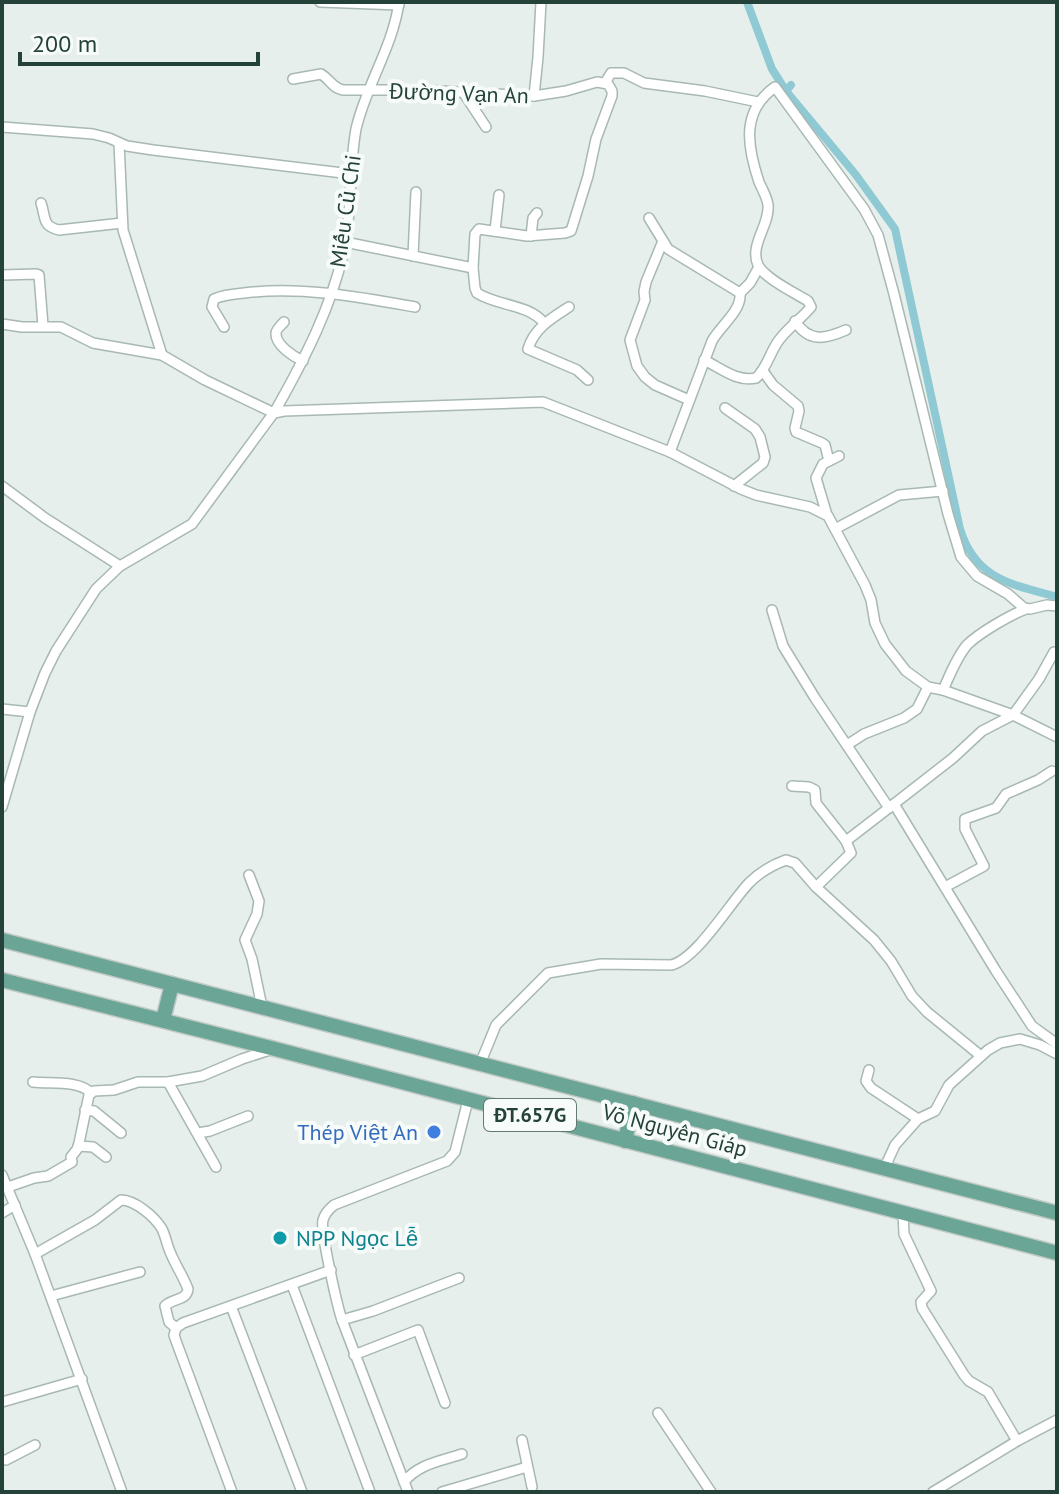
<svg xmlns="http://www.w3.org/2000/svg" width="1059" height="1494" viewBox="0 0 1059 1494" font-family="'PT Sans',sans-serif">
<rect width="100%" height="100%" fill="#e6efeb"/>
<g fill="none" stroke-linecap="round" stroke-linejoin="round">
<!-- canal -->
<g stroke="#8ec9d4" stroke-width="8">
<path d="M 747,2 L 772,69 L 786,91 L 791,85"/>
<path d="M 786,91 L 856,175 L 895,229 L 960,529 C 975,578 1009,584 1054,596"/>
</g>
<defs>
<g id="minor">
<path d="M 320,2 L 399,5"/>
<path d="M 293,79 L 321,74 C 331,80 332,88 343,90 L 421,90 L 534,96 L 566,91 L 597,82 L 608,84 L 612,91 L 612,96 L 596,139 L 588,176 L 571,231 L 565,233 L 527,236 L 479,229 L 475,234 L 473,268 L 345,242"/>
<path d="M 605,83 L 611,73 L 624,73 L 644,83 L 705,91 L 758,102"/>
<path d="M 463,92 L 486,127"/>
<path d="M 534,96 L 538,57 L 541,2"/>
<path d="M 2,127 L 93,134 L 109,138 L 127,146 L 153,150 L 351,174"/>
<path d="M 119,143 L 123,230 L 162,355"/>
<path d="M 41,203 C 46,218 42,226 59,230 L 122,223"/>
<path d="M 649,218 L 668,249 L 740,293"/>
<path d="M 495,231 L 499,195"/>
<path d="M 531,236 L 533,218 L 537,213"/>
<path d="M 663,241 L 646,282 L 644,292 L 645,300 L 630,340 L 637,366 L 645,377 L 655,385 L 689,400"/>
<path d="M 413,256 L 416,192"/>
<path d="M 473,268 L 475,288 L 477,293 C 497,306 529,304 544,323"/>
<path d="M 2,275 L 36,274 L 39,275 L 43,326"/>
<path d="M 569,307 C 552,318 534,328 528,349 L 577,370 L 588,380"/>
<path d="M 795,321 C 809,343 825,339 846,330"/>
<path d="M 284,322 C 282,324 276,330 276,333 C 275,345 294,357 303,361"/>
<path d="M 2,324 L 22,327 L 61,327 L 93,343 L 162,355 L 205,380 L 274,413 C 304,360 333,305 345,245 C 352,207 349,167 356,129 C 366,85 393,47 399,2"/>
<path d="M 224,327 L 212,307 L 214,299 C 223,295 233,294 244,293 C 301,286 359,297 415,307"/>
<path d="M 704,360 C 721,368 736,382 756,378 C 767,368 770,352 779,340 C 789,327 802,318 811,307 L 808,301 C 795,293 764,278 758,265 C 749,245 770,225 768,205 C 767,197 762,189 759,182 C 747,146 741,111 775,87 L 864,209 L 878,235 L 894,294 L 948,514 L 961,557 L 977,576 L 1008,594 L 1024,608 L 1030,609 L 1047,605 L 1057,606"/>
<path d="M 763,371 L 773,385 L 798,406 L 799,411 L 795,428 L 796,432 L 822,443 L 825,445 L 829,461"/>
<path d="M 725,408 L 755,429 L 760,437 L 765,457 L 763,463 L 734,486"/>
<path d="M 670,452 L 712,341 C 720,326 742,311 740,293 L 750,283 L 759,267"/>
<path d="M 2,486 L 45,518 L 120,566"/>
<path d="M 827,515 L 816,478 L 823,464 L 839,456"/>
<path d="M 835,529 L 899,495 L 943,491"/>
<path d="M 772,610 L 783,646 L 815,698 L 889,808"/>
<path d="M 1054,652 L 1039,679 L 1013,715 L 982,731 L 953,758 L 894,804 L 996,971 L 1032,1026 L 1057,1044"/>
<path d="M 943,690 C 950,675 956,658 967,645 C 979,633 1010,615 1026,609"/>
<path d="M 2,709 L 30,712"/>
<path d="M 847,745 L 864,734 L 904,718 L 917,709 L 928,687"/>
<path d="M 792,786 L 809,787 L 815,790 L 816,803 L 846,841"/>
<path d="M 894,804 L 846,841 L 851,853 L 816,887 L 874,940 L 891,961 L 912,996 L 927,1012 L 981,1056"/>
<path d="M 2,807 L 30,712 L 45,673 L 56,651 L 96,589 L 120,566 L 192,524 L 270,418 L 274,413 L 284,411 L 543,402 L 670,452 L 741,489 L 756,495 L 810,507 L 828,516 L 865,585 L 871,600 L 875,623 L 885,644 L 906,671 L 928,687 L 943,690 L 1013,715 L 1057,737"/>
<path d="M 249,875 L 259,901 L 257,914 L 245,940 L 252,959 L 262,1007"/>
<path d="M 945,887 L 984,866 L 965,829 L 965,819 L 996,808 L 1006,794 L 1038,780 L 1052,771"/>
<path d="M 480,1064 L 496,1025 L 548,973 L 601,964 L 671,965 C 696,960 730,903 749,883 C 759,873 772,865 786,860 L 795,863 L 816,887"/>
<path d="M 869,1070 L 866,1081 L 871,1088 L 918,1119"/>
<path d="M 33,1082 C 50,1084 79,1080 91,1093"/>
<path d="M 168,1082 L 216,1167"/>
<path d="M 85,1110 L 94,1111 L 121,1133"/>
<path d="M 198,1133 L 210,1131 L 248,1116"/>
<path d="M 78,1146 L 93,1147 L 106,1157"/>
<path d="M 884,1169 L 895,1145 L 918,1119 L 935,1111 L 949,1085 L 988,1050 L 1000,1043 L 1020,1039 L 1040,1045 L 1057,1054"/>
<path d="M 2,1175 L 35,1254 L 122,1492"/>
<path d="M 8,1187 L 34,1178 L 48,1176 L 72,1162 L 71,1157 L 78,1148 L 89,1095 L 94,1091 L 114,1090 L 138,1082 L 168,1082 L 202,1076 L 242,1059 L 273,1049"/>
<path d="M 903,1212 L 904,1234 L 931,1291 L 921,1302 L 922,1308 L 964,1375 L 969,1381 L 988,1392 L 1017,1441"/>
<path d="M 2,1213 L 15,1205"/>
<path d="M 35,1254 L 95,1220 L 121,1200 C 135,1200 155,1217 162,1229 C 166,1237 167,1246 171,1254 C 176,1266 183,1276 188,1289 C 187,1301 172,1298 165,1306 L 169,1322 L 176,1328"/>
<path d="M 292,1285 L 370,1492"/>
<path d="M 51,1296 L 140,1272"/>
<path d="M 231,1306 L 302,1492"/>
<path d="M 342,1320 L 373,1311 L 459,1278"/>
<path d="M 354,1355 L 418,1330 L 445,1403"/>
<path d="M 2,1402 L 82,1379"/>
<path d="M 658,1413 L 711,1492"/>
<path d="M 522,1440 L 532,1487"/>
<path d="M 6,1460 L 35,1445"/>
<path d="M 404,1482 C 418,1464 441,1461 462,1454"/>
<path d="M 232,1492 L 176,1341 L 174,1335 L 176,1328 L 183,1323 L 331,1270"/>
<path d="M 408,1492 L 342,1320 C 337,1305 320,1230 323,1220 C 325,1213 329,1209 334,1205 L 447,1161 L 455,1152 L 468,1100"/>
<path d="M 442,1492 L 527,1467"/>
<path d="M 933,1492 L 1017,1441 L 1057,1420"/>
</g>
<g id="primary">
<path d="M 2,940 L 1057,1213"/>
<path d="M 2,980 L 275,1049 L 1057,1253"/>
<path d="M 163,1020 L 172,984"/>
<path d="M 625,1141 L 633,1103"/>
</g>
</defs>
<!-- minor casing -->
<use href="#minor" stroke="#a8b8b2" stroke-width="12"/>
<!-- primary casing -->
<use href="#primary" stroke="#c2cac8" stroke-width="17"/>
<!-- minor -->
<use href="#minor" stroke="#fff" stroke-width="9"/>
<!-- primary -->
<use href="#primary" stroke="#6aa596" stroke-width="14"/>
</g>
<!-- markers -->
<circle fill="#3f7fe0" stroke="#f7fbf9" stroke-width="3" cx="434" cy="1132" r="8"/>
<circle fill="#0f9aa8" stroke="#f7fbf9" stroke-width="3" cx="280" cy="1238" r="8"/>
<g text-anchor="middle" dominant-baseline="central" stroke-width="8" stroke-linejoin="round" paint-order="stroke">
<!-- shield labels -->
<rect fill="#f7fbf9" stroke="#637a73" stroke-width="2" x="484" y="1099" width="92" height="32" rx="6"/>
<g font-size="20" font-weight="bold" fill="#24423a">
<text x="530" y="1115">ĐT.657G</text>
</g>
<!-- street labels -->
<g font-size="22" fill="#24423a" stroke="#f7fbf9">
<text transform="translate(459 93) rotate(2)">Đường Vạn An</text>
<text transform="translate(345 211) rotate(-82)">Miếu Củ Chi</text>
<text transform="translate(675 1130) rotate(15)">Võ Nguyên Giáp</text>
</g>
<!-- shop labels -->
<g font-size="22" fill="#366cbe" stroke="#f7fbf9" text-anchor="end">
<text x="418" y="1132">Thép Việt An</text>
</g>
<!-- culture labels -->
<g font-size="22" fill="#0d838f" stroke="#f7fbf9" text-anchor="start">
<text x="296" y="1238">NPP Ngọc Lễ</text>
</g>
</g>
<!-- border -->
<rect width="1059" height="1494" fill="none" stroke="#24423a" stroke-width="8"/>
<!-- scale -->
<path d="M20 52v12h238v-12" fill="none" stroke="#24423a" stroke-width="4"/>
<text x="32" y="52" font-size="24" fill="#24423a" stroke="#f7fbf9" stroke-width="6" paint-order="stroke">200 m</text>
</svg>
